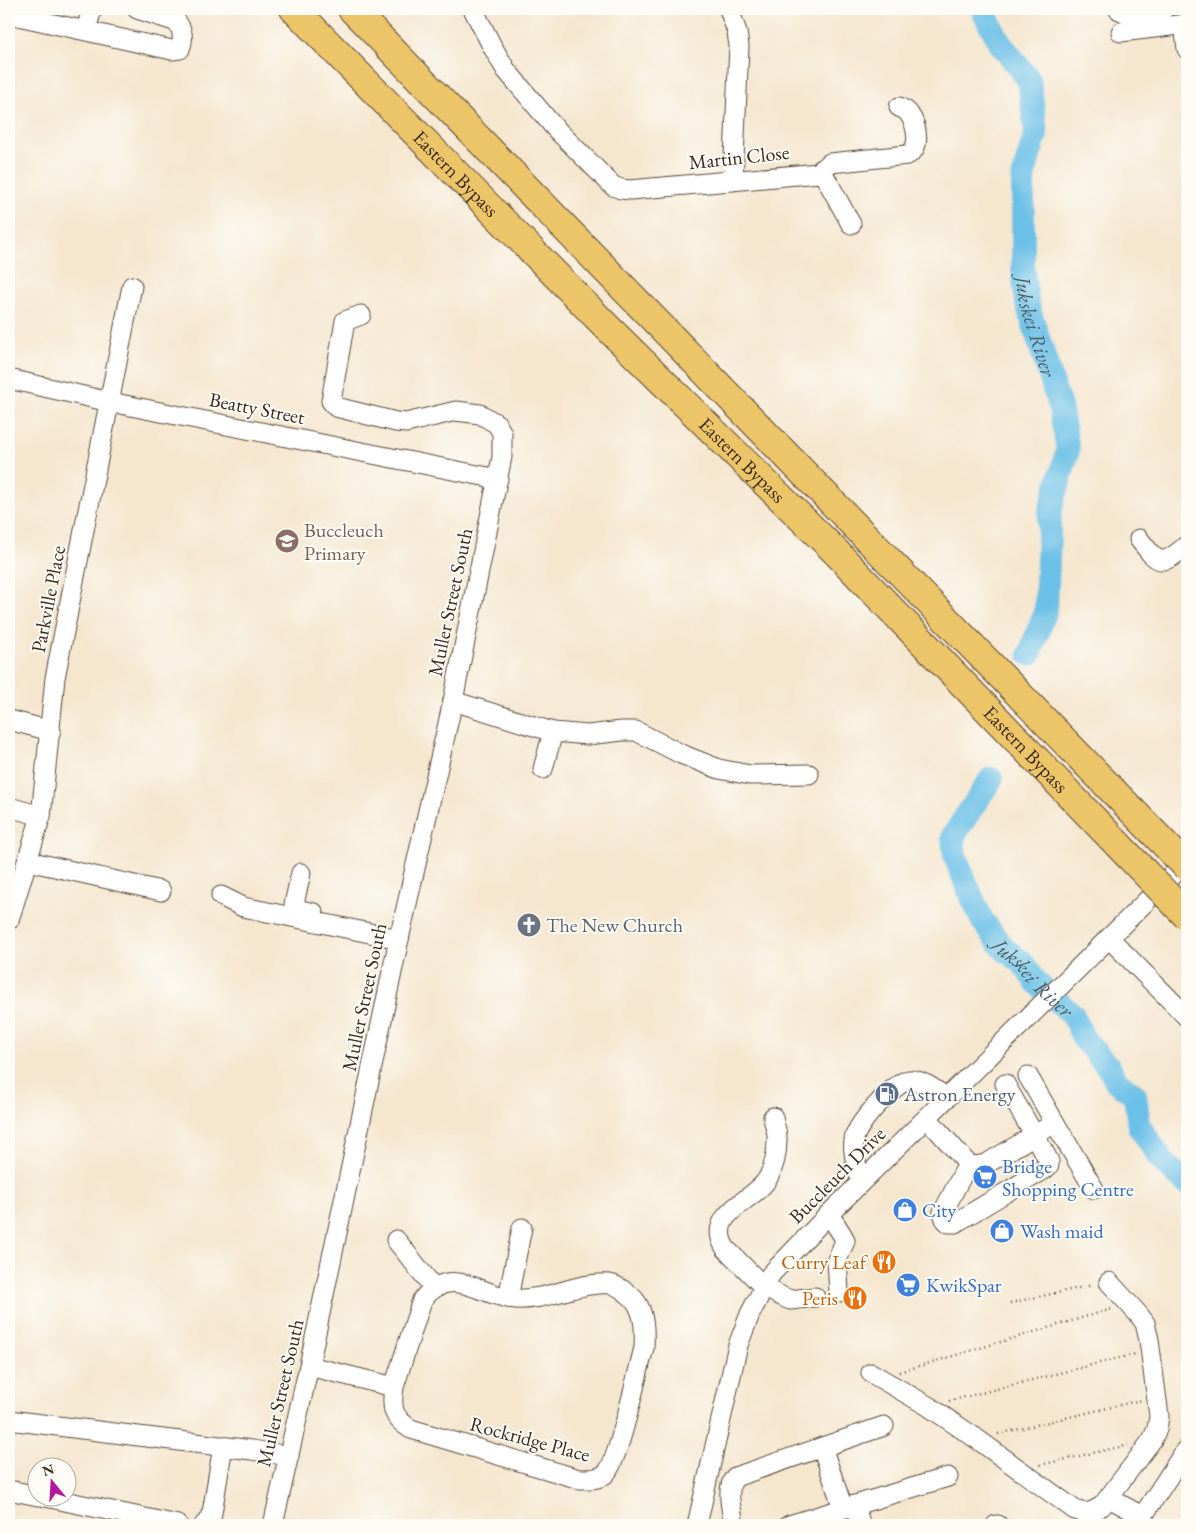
<svg xmlns="http://www.w3.org/2000/svg" width="1196" height="1534" viewBox="0 0 1196 1534" font-family="'EB Garamond',serif">
<rect width="100%" height="100%" fill="#fdfcf7"/>
<filter id="ink" filterUnits="userSpaceOnUse"><feTurbulence type="fractalNoise" baseFrequency=".02" numOctaves="2"/><feDisplacementMap in="SourceGraphic" scale="10" xChannelSelector="R" yChannelSelector="G"/><feConvolveMatrix kernelMatrix="1 2 1 2 8 2 1 2 1" color-interpolation-filters="sRGB"/></filter>
<filter id="wash" filterUnits="userSpaceOnUse"><feTurbulence type="fractalNoise" baseFrequency=".0096" numOctaves="4" result="noise"/><feDisplacementMap in="SourceGraphic" scale="20" xChannelSelector="R" yChannelSelector="G"/><feGaussianBlur stdDeviation="1.12" result="paint"/><feColorMatrix in="noise" values="0 0 0 0 0 0 0 0 0 0 0 0 0 0 0 0 0 1.4 0 .05"/><feComposite in="paint" operator="in"/></filter>
<g filter="url(#wash)">
<rect width="100%" height="100%" fill="#f5e6ce"/>
<g fill="none" stroke-linecap="round" stroke-linejoin="round">
<!-- river -->
<g stroke="#6ac0e7" stroke-width="24">
<path id="s1" d="M 982,9 L 1000,43 L 1029,80 L 1036,133 L 1023,176 L 1023,270 L 1027,303 L 1060,407 L 1068,450 L 1050,511 L 1046,609 L 1030,654"/>
<path id="s2" d="M 991,779 L 953,836 L 955,856 L 967,886 L 982,920 L 1004,949 L 1022,962 L 1036,982 L 1073,1015 L 1083,1038 L 1110,1069 L 1116,1081 L 1135,1095 L 1139,1126 L 1163,1162 L 1187,1184"/>
</g>
</g>
</g>
<g filter="url(#ink)">
<g fill="none" stroke-linecap="round" stroke-linejoin="round">
<defs>
<g id="minor">
<path d="M 473,9 L 492,46 L 506,70 L 554,127 L 613,186 L 621,189 L 630,190 L 819,173 L 824,175 L 851,224"/>
<path d="M 729,9 L 737,32 L 739,46 L 733,181"/>
<path d="M 1118,9 L 1128,14 L 1164,9"/>
<path d="M 9,14 L 172,50 L 180,49 C 184,38 183,31 177,22 L 137,9"/>
<path d="M 1184,24 L 1187,49"/>
<path d="M 86,30 L 92,9"/>
<path d="M 1121,32 L 1187,24"/>
<path d="M 819,173 L 822,169 L 830,163 L 907,155 C 922,149 917,125 909,114 C 907,110 903,109 899,107"/>
<path d="M 9,379 L 110,402 L 498,479"/>
<path d="M 1139,539 C 1159,565 1161,567 1187,545"/>
<path d="M 453,701 L 553,732 L 588,735 L 622,731 L 636,731 L 681,754 L 719,769 L 750,775 L 809,774"/>
<path d="M 9,720 L 51,731"/>
<path d="M 543,769 L 553,732"/>
<path d="M 9,807 L 41,816"/>
<path d="M 28,861 L 161,891"/>
<path d="M 301,873 L 294,904 L 296,909 L 314,913"/>
<path d="M 221,896 L 243,907 L 399,939"/>
<path d="M 9,920 L 41,816 L 55,678 L 132,286"/>
<path d="M 1109,938 L 1187,1017"/>
<path d="M 773,1117 C 774,1125 778,1133 777,1140 C 777,1152 774,1167 768,1178 C 755,1201 703,1214 726,1249 L 764,1287 L 781,1296 L 790,1300 L 815,1297"/>
<path d="M 927,1118 L 968,1164 L 975,1166 L 986,1164 L 1055,1123 L 1028,1076"/>
<path d="M 1055,1123 L 1094,1189"/>
<path d="M 968,1164 L 943,1212 L 945,1219 L 949,1223 L 955,1223 L 1045,1169 L 1049,1165 L 1049,1161 L 1005,1084"/>
<path d="M 861,1182 C 858,1169 852,1154 854,1140 C 855,1125 895,1082 909,1080 C 922,1079 937,1091 947,1098"/>
<path d="M 829,1214 L 843,1236 L 845,1241 L 837,1260 L 839,1292"/>
<path d="M 396,1240 L 434,1288"/>
<path d="M 508,1298 L 522,1228"/>
<path d="M 309,1366 L 394,1387 C 391,1407 392,1418 411,1429 L 579,1479 C 588,1479 598,1480 605,1474 C 618,1465 638,1369 644,1348 C 645,1329 645,1305 627,1293 C 622,1289 616,1285 610,1284 C 580,1281 547,1301 516,1299 C 480,1297 452,1262 422,1300 L 394,1387"/>
<path d="M 871,1373 L 928,1406 L 977,1439 L 1075,1510 L 1085,1513 L 1093,1511 L 1102,1506 L 1152,1440 L 1157,1429 L 1159,1416 L 1149,1340 L 1145,1323 L 1139,1315 L 1109,1282"/>
<path d="M 9,1420 L 252,1450 L 289,1456"/>
<path d="M 822,1447 L 843,1508"/>
<path d="M 9,1490 L 38,1496"/>
<path d="M 41,1496 L 178,1525"/>
<path d="M 1109,1498 L 1142,1516"/>
<path d="M 854,1505 L 861,1525"/>
<path d="M 204,1525 L 211,1519 L 212,1513 L 223,1446"/>
<path d="M 273,1525 L 309,1366 L 399,939 L 453,701 L 502,457 L 502,433 L 497,424 L 480,414 L 456,411 L 406,423 L 396,422 L 336,407 L 331,401 L 345,321 L 361,315"/>
<path d="M 697,1525 L 738,1345 L 750,1314 L 771,1274 L 829,1214 L 1187,861"/>
<path d="M 734,1525 C 732,1511 725,1489 735,1477 L 884,1426"/>
<path d="M 789,1525 L 948,1477"/>
<path d="M 996,1525 L 998,1525"/>
<path d="M 1137,1525 L 1187,1448"/>
</g>
<g id="highway">
<path id="s3" d="M 294,9 L 608,328 L 836,552 L 1126,853"/>
<path d="M 352,9 L 1151,830"/>
</g>
</defs>
<!-- minor casing -->
<use href="#minor" stroke="#574638" stroke-width="21"/>
<!-- highway casing -->
<use href="#highway" stroke="#574638" stroke-width="30"/>
<!-- path -->
<g stroke="#574638" stroke-width="2.5" stroke-dasharray="1 4" stroke-linecap="butt">
<path d="M 1010,1303 L 1093,1285"/>
<path d="M 899,1372 L 1112,1309"/>
<path d="M 949,1401 L 1135,1354"/>
<path d="M 998,1434 L 1141,1400"/>
<path d="M 1040,1465 L 1128,1445"/>
</g>
<!-- minor -->
<use href="#minor" stroke="#fff" stroke-width="19"/>
<!-- highway -->
<use href="#highway" stroke="#ecc569" stroke-width="28"/>
<defs>
<g id="highway-bridge">
<path d="M 1151,830 L 1187,867"/>
<path d="M 1126,853 L 1187,916"/>
</g>
</defs>
<!-- highway-bridge casing -->
<use href="#highway-bridge" stroke="#574638" stroke-width="30" stroke-linecap="butt"/>
<!-- highway-bridge -->
<use href="#highway-bridge" stroke="#ecc569" stroke-width="28"/>
</g>
</g>
<!-- icons -->
<defs>
<symbol id="school-disc" viewBox="-11 -11 22 22"><circle r="9.5" fill="#8d6e63" stroke="#fdfcf7"/><path d="M0-5L7-2L0 1L-7-2ZM-4 1L0 2.5L4 1V4Q0 6-4 4Z" fill="#fff"/></symbol>
<symbol id="church-disc" viewBox="-11 -11 22 22"><circle r="9.5" fill="#6b7280" stroke="#fdfcf7"/><path d="M-1.2-6h2.4v3.5h3.3v2.4h-3.3V6h-2.4V-.1h-3.3v-2.4h3.3Z" fill="#fff"/></symbol>
<symbol id="fuel-disc" viewBox="-11 -11 22 22"><circle r="9.5" fill="#5c6f8a" stroke="#fdfcf7"/><path d="M-5.5-6h7V0h2V4h1.3V-2.5L3-4.5l.8-.8L6-3V5H2.5V1h-1V6h-7ZM-4.2-4.7v3.2H.2V-4.7Z" fill="#fff"/></symbol>
<symbol id="supermarket-disc" viewBox="-11 -11 22 22"><circle r="9.5" fill="#3f7fe0" stroke="#fdfcf7"/><path d="M-6-5.5h2.5l.6 2H6L4.5 2H-2.5L-4.4-4H-6ZM-1.5 3.2a1.3 1.3 0 1 0 .1 0ZM3 3.2a1.3 1.3 0 1 0 .1 0Z" fill="#fff"/></symbol>
<symbol id="shop-disc" viewBox="-11 -11 22 22"><circle r="9.5" fill="#3f7fe0" stroke="#fdfcf7"/><path d="M-5-2.5h2.3a2.7 3.5 0 0 1 5.4 0H5L5.5 6h-11ZM-1.5-2.5h3a1.5 2.3 0 0 0-3 0Z" fill="#fff"/></symbol>
<symbol id="restaurant-disc" viewBox="-11 -11 22 22"><circle r="9.5" fill="#e8710a" stroke="#fdfcf7"/><path d="M-5-6h1v4h1v-4h1v4h1v-4h1v5L-1.5 .5V6h-2V.5L-5-1ZM5-6V6H3V1.5H1.5Q1.5-4 5-6Z" fill="#fff"/></symbol>
</defs>
<g fill-rule="evenodd">
<use href="#school-disc" x="273" y="527" width="28" height="28"/>
<use href="#church-disc" x="515" y="911" width="28" height="28"/>
<use href="#fuel-disc" x="873" y="1080" width="28" height="28"/>
<use href="#supermarket-disc" x="971" y="1163" width="28" height="28"/>
<use href="#shop-disc" x="891" y="1196" width="28" height="28"/>
<use href="#shop-disc" x="988" y="1217" width="28" height="28"/>
<use href="#restaurant-disc" x="870" y="1248" width="28" height="28"/>
<use href="#supermarket-disc" x="894" y="1271" width="28" height="28"/>
<use href="#restaurant-disc" x="841" y="1284" width="28" height="28"/>
</g>
<g text-anchor="middle" dominant-baseline="central" stroke-width="4" stroke-linejoin="round" paint-order="stroke">
<!-- street labels -->
<g font-size="20" fill="#3b2a1e" stroke="#fdfcf7">
<text transform="translate(739 157) rotate(-6)">Martin Close</text>
<text stroke="none"><textPath href="#s3" startOffset="231">Eastern Bypass</textPath></text>
<text transform="translate(257 408) rotate(11)">Beatty Street</text>
<text stroke="none"><textPath href="#s3" startOffset="636">Eastern Bypass</textPath></text>
<text transform="translate(48 599) rotate(-79)">Parkville Place</text>
<text transform="translate(450 602) rotate(-78)">Muller Street South</text>
<text stroke="none"><textPath href="#s3" startOffset="1041">Eastern Bypass</textPath></text>
<text transform="translate(364 997) rotate(-78)">Muller Street South</text>
<text transform="translate(837 1175) rotate(-45)">Buccleuch Drive</text>
<text transform="translate(280 1393) rotate(-77)">Muller Street South</text>
<text transform="translate(530 1439) rotate(15)">Rockridge Place</text>
</g>
<!-- education labels -->
<g font-size="20" fill="#785e54" stroke="#fdfcf7" text-anchor="start">
<text x="304" y="530">Buccleuch<tspan x="304" dy="23">Primary</tspan></text>
</g>
<!-- worship labels -->
<g font-size="20" fill="#5b616d" stroke="#fdfcf7" text-anchor="start">
<text x="546" y="925">The New Church</text>
</g>
<!-- service labels -->
<g font-size="20" fill="#4e5e75" stroke="#fdfcf7" text-anchor="start">
<text x="904" y="1094">Astron Energy</text>
</g>
<!-- shop labels -->
<g font-size="20" fill="#366cbe" stroke="#fdfcf7" text-anchor="start">
<text x="1002" y="1166">Bridge<tspan x="1002" dy="23">Shopping Centre</tspan></text>
<text x="922" y="1210">City</text>
<text x="1020" y="1231">Wash maid</text>
<text x="926" y="1285">KwikSpar</text>
</g>
<!-- food labels -->
<g font-size="20" fill="#c56008" stroke="#fdfcf7" text-anchor="end">
<text x="866" y="1262">Curry Leaf</text>
<text x="838" y="1298">Peris</text>
</g>
<!-- water labels -->
<g font-size="21" font-style="italic" fill="#4b5e64" stroke="#fdfcf7">
<text stroke="none"><textPath href="#s1" startOffset="336">Jukskei River</textPath></text>
<text stroke="none"><textPath href="#s2" startOffset="236">Jukskei River</textPath></text>
</g>
</g>
<!-- margin -->
<rect width="1196" height="1534" fill="none" stroke="#fdfcf7" stroke-width="30"/>
<!-- north arrow -->
<g transform="translate(52 1482) rotate(342)"><circle r="24" fill="#fdfcf7" stroke="#afa8a0"/>
<path d="M0-4L9 19L0 12L-9 19Z" fill="#b5179e"/>
<text y="-8" font-size="14" font-weight="bold" text-anchor="middle" fill="#3b2a1e">N</text>
</g>
</svg>
